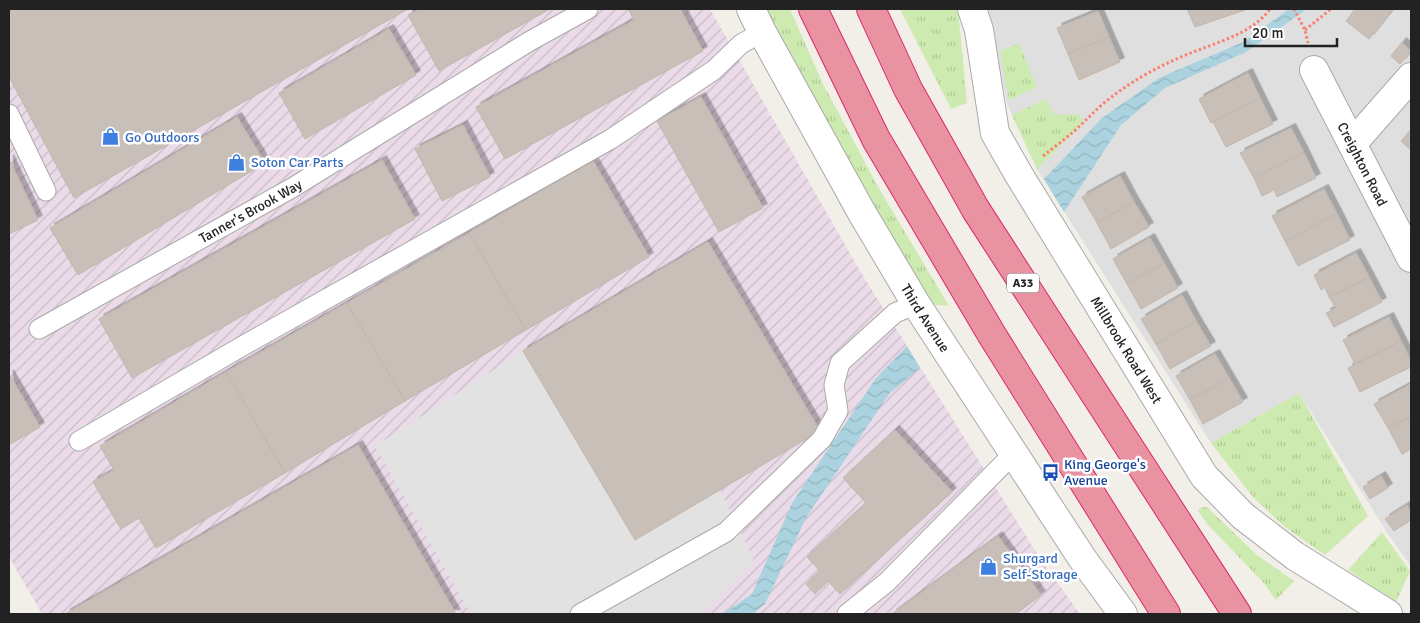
<svg xmlns="http://www.w3.org/2000/svg" width="1420" height="623" viewBox="0 0 1420 623" font-family="Signika,sans-serif">
<defs>
<pattern id="industrial-furrows" width="10" height="10" patternUnits="userSpaceOnUse" patternTransform="scale(1.25)"><rect width="10" height="10" fill="#ebdbe8"/><path d="M-1 1l2-2M0 10L10 0M9 11l2-2" fill="none" stroke="#c9bcc7"/></pattern>
<pattern id="grass-tufts" width="24" height="20" patternUnits="userSpaceOnUse" patternTransform="scale(1.25)"><rect width="24" height="20" fill="#cdebb0"/><path d="M3 7l-1-3M5 7V3M7 7l1-3M15 17l-1-3M17 17v-4M19 17l1-3" fill="none" stroke="#b0c997"/></pattern>
<pattern id="water-waves" width="16" height="10" patternUnits="userSpaceOnUse" patternTransform="scale(1.25)"><rect width="16" height="10" fill="#aad3df"/><path d="M0 5q4-4 8 0t8 0" fill="none" stroke="#92b5bf"/></pattern>
<filter id="shadow"><feDropShadow dx="4.5" dy="-4.5" stdDeviation="0" flood-color="#0004"/></filter>
</defs>
<rect width="100%" height="100%" fill="#f2efe9"/>
<!-- residential -->
<path fill="#e0dfdf" d="M 988,9 L 1411,9 L 1411,566 L 1388,534 L 1299,393 L 1211,443 L 1037,169 L 1007,104 Z"/>
<!-- industrial -->
<path fill="url(#industrial-furrows)" d="M 9,9 L 710,9 L 860,271 L 1041,560 L 1080,614 L 42,614 L 9,557 Z"/>
<!-- grass -->
<g fill="url(#grass-tufts)">
<path d="M 758,9 L 790,9 L 822,82 L 877,185 L 949,306 L 920,303 Z"/>
<path d="M 900,9 L 958,9 L 967,103 L 951,109 Z"/>
<path d="M 1019,43 L 1037,87 L 1009,100 L 1000,51 Z"/>
<path d="M 1046,99 L 1054,114 L 1079,115 L 1084,121 L 1037,169 L 1012,115 Z"/>
<path d="M 1299,393 L 1368,516 L 1325,555 L 1285,527 L 1253,497 L 1211,443 Z"/>
<path d="M 1203,507 L 1207,507 L 1257,555 L 1294,581 L 1276,600 L 1263,582 L 1207,524 L 1198,511 L 1200,508 Z"/>
<path d="M 1382,532 L 1410,571 L 1396,602 L 1348,570 Z"/>
</g>
<!-- parking -->
<path fill="#e2e2e2" d="M 523,351 L 720,490 L 755,562 L 700,614 L 471,614 L 375,446 Z"/>
<!-- water -->
<g fill="url(#water-waves)">
<path d="M 1289,9 L 1307,9 L 1246,52 L 1165,88 L 1121,125 L 1064,212 L 1044,179 L 1102,118 L 1159,78 L 1243,42 Z"/>
<path d="M 907,346 L 920,368 L 889,394 L 806,518 L 765,604 L 753,614 L 722,614 L 752,594 L 792,503 L 876,378 Z"/>
</g>
<!-- building -->
<g fill="#c7bfb8" stroke="#c4b6ab" filter="url(#shadow)">
<path d="M 9,9 L 408,9 L 74,198 L 9,77 Z"/>
<path d="M 420,9 L 550,9 L 439,71 L 408,15 Z"/>
<path d="M 628,9 L 680,9 L 703,51 L 505,159 L 476,107 L 634,20 Z"/>
<path d="M 1187,9 L 1244,9 L 1245,10 L 1195,27 Z"/>
<path d="M 1355,9 L 1393,9 L 1369,39 L 1346,21 Z"/>
<path d="M 1098,11 L 1109,37 L 1068,54 L 1057,28 Z"/>
<path d="M 389,29 L 416,75 L 305,139 L 279,93 Z"/>
<path d="M 1109,37 L 1120,62 L 1079,80 L 1068,54 Z"/>
<path d="M 1402,42 L 1411,51 L 1400,64 L 1391,56 Z"/>
<path d="M 1248,73 L 1260,98 L 1211,123 L 1199,99 Z"/>
<path d="M 701,97 L 763,208 L 719,232 L 657,121 Z"/>
<path d="M 1260,98 L 1273,124 L 1226,147 L 1213,122 Z"/>
<path d="M 237,117 L 265,163 L 78,275 L 50,228 Z"/>
<path d="M 463,125 L 490,177 L 442,201 L 415,149 Z"/>
<path d="M 1291,128 L 1304,153 L 1254,178 L 1240,153 Z"/>
<path d="M 1411,130 L 1411,150 L 1401,141 Z"/>
<path d="M 1304,153 L 1316,178 L 1277,197 L 1274,190 L 1262,196 L 1254,178 Z"/>
<path d="M 9,159 L 38,220 L 9,234 Z"/>
<path d="M 382,160 L 415,219 L 132,378 L 99,319 Z"/>
<path d="M 593,161 L 649,257 L 526,330 L 469,233 Z"/>
<path d="M 1120,176 L 1134,202 L 1097,223 L 1082,197 Z"/>
<path d="M 1324,189 L 1337,214 L 1285,241 L 1272,216 Z"/>
<path d="M 1134,202 L 1149,227 L 1111,249 L 1097,223 Z"/>
<path d="M 1337,214 L 1350,240 L 1298,266 L 1285,241 Z"/>
<path d="M 469,233 L 526,330 L 405,401 L 347,303 Z"/>
<path d="M 1150,238 L 1164,263 L 1127,284 L 1113,259 Z"/>
<path d="M 708,242 L 820,431 L 635,540 L 523,351 Z"/>
<path d="M 1356,253 L 1369,277 L 1329,297 L 1325,287 L 1321,290 L 1314,275 Z"/>
<path d="M 1164,263 L 1178,288 L 1141,309 L 1127,284 Z"/>
<path d="M 1369,277 L 1382,302 L 1334,327 L 1326,313 L 1336,308 L 1329,297 Z"/>
<path d="M 1182,295 L 1196,321 L 1156,344 L 1141,319 Z"/>
<path d="M 347,303 L 405,401 L 285,473 L 226,372 Z"/>
<path d="M 1389,317 L 1401,341 L 1355,364 L 1343,340 Z"/>
<path d="M 1196,321 L 1211,346 L 1170,369 L 1156,344 Z"/>
<path d="M 1401,341 L 1411,361 L 1411,367 L 1360,392 L 1348,368 Z"/>
<path d="M 1215,354 L 1229,378 L 1190,400 L 1176,376 Z"/>
<path d="M 226,372 L 285,473 L 156,548 L 139,518 L 121,529 L 93,482 L 114,470 L 100,446 Z"/>
<path d="M 9,374 L 40,427 L 9,445 Z"/>
<path d="M 1229,378 L 1243,402 L 1203,424 L 1190,400 Z"/>
<path d="M 1411,384 L 1411,416 L 1388,428 L 1374,404 Z"/>
<path d="M 1411,416 L 1411,449 L 1402,454 L 1388,428 Z"/>
<path d="M 895,430 L 952,492 L 840,594 L 828,581 L 815,594 L 806,584 L 820,571 L 807,557 L 866,503 L 843,478 Z"/>
<path d="M 358,445 L 456,614 L 65,614 Z"/>
<path d="M 1381,476 L 1388,488 L 1370,499 L 1363,487 Z"/>
<path d="M 1407,505 L 1411,512 L 1411,520 L 1394,531 L 1385,519 Z"/>
<path d="M 998,536 L 1041,595 L 1016,614 L 892,614 Z"/>
</g>
<g fill="none" stroke-linecap="round" stroke-linejoin="round">
<defs>
<g id="lane">
<path d="M 9,114 L 46,191"/>
<path id="s1" d="M 39,329 L 292,188 L 530,41 L 588,9"/>
<path d="M 79,441 L 246,344 L 611,139 L 714,70 L 741,44 L 762,32"/>
<path d="M 580,614 L 726,532 L 822,439 L 838,411 L 834,385 L 840,363 L 895,313 L 916,304"/>
<path d="M 847,614 L 887,582 L 1013,454"/>
</g>
<g id="street">
<path id="s2" d="M 751,9 L 762,32 L 862,213 L 916,304 L 1082,558 L 1123,614"/>
<path id="s3" d="M 972,9 L 979,30 L 995,133 L 1019,175 L 1204,476 L 1243,516 L 1295,556 L 1388,614"/>
<path id="s4" d="M 1314,70 L 1411,258"/>
<path d="M 1353,143 L 1411,77"/>
</g>
<g id="highway">
<path d="M 813,9 L 876,139 L 992,335 L 1166,614"/>
<path d="M 871,9 L 908,89 L 976,210 L 1237,614"/>
</g>
</defs>
<!-- lane casing -->
<use href="#lane" stroke="#a9a9a9" stroke-width="21"/>
<!-- street casing -->
<use href="#street" stroke="#a9a9a9" stroke-width="30"/>
<!-- highway casing -->
<use href="#highway" stroke="#dc2a67" stroke-width="30"/>
<!-- path -->
<g stroke="#fa8072" stroke-width="3" stroke-dasharray="2.5 2.5" stroke-linecap="butt">
<path d="M 1294,9 L 1305,30 L 1308,43"/>
<path d="M 1305,30 L 1331,9"/>
<path d="M 1043,156 C 1053,148 1064,140 1073,132 C 1084,123 1093,112 1104,103 C 1133,79 1166,62 1201,49 C 1225,40 1254,31 1270,9"/>
</g>
<!-- lane -->
<use href="#lane" stroke="#fff" stroke-width="19"/>
<!-- street -->
<use href="#street" stroke="#fff" stroke-width="28"/>
<!-- highway -->
<use href="#highway" stroke="#e892a2" stroke-width="28"/>
</g>
<!-- icons -->
<defs>
<symbol id="shop-bare" viewBox="-9 -9 18 18"><path d="M-5-2.5h2.3a2.7 3.5 0 0 1 5.4 0H5L5.5 6h-11ZM-1.5-2.5h3a1.5 2.3 0 0 0-3 0Z" fill="#3f7fe0" stroke="#fff" stroke-width="2.5" paint-order="stroke"/></symbol>
<symbol id="bus-bare" viewBox="-9 -9 18 18"><path d="M-5-6H5V4H4V6H2V4H-2V6H-4V4H-5ZM-3.5-4V0h7V-4ZM-3.5 1.2v1.5H-2V1.2ZM2 1.2v1.5H3.5V1.2Z" fill="#1a4fb4" stroke="#fff" stroke-width="2.5" paint-order="stroke"/></symbol>
</defs>
<g fill-rule="evenodd">
<use href="#shop-bare" x="98" y="124" width="25" height="25"/>
<use href="#shop-bare" x="224" y="150" width="25" height="25"/>
<use href="#bus-bare" x="1038" y="460" width="25" height="25"/>
<use href="#shop-bare" x="976" y="554" width="25" height="25"/>
</g>
<g text-anchor="middle" dominant-baseline="central" stroke-width="5" stroke-linejoin="round" paint-order="stroke">
<!-- shield labels -->
<rect fill="#fff" stroke="#646464" stroke-width="1" x="1007" y="273.5" width="32" height="19" rx="4"/>
<g font-size="12" font-weight="bold" fill="#222">
<text x="1023" y="283">A33</text>
</g>
<!-- shop labels -->
<g font-size="14" fill="#366cbe" stroke="#fff" text-anchor="start">
<text x="125" y="137">Go Outdoors</text>
<text x="251" y="162">Soton Car Parts</text>
<text x="1003" y="558">Shurgard<tspan x="1003" dy="16">Self-Storage</tspan></text>
</g>
<!-- street labels -->
<g font-size="14" fill="#222" stroke="#fff">
<text stroke="none"><textPath href="#s4" startOffset="106">Creighton Road</textPath></text>
<text stroke="none"><textPath href="#s1" startOffset="242">Tanner's Brook Way</textPath></text>
<text stroke="none"><textPath href="#s2" startOffset="355">Third Avenue</textPath></text>
<text stroke="none"><textPath href="#s3" startOffset="380">Millbrook Road West</textPath></text>
</g>
<!-- transit labels -->
<g font-size="14" fill="#164399" stroke="#fff" text-anchor="start">
<text x="1064" y="464">King George's<tspan x="1064" dy="16">Avenue</tspan></text>
</g>
</g>
<!-- border -->
<rect width="1420" height="623" fill="none" stroke="#222222" stroke-width="20"/>
<!-- scale -->
<path d="M1245 38v8h92v-8" fill="none" stroke="#222222" stroke-width="2.5"/>
<text x="1252" y="38" font-size="15" fill="#222222" stroke="#ffffff" stroke-width="4" paint-order="stroke">20 m</text>
</svg>
